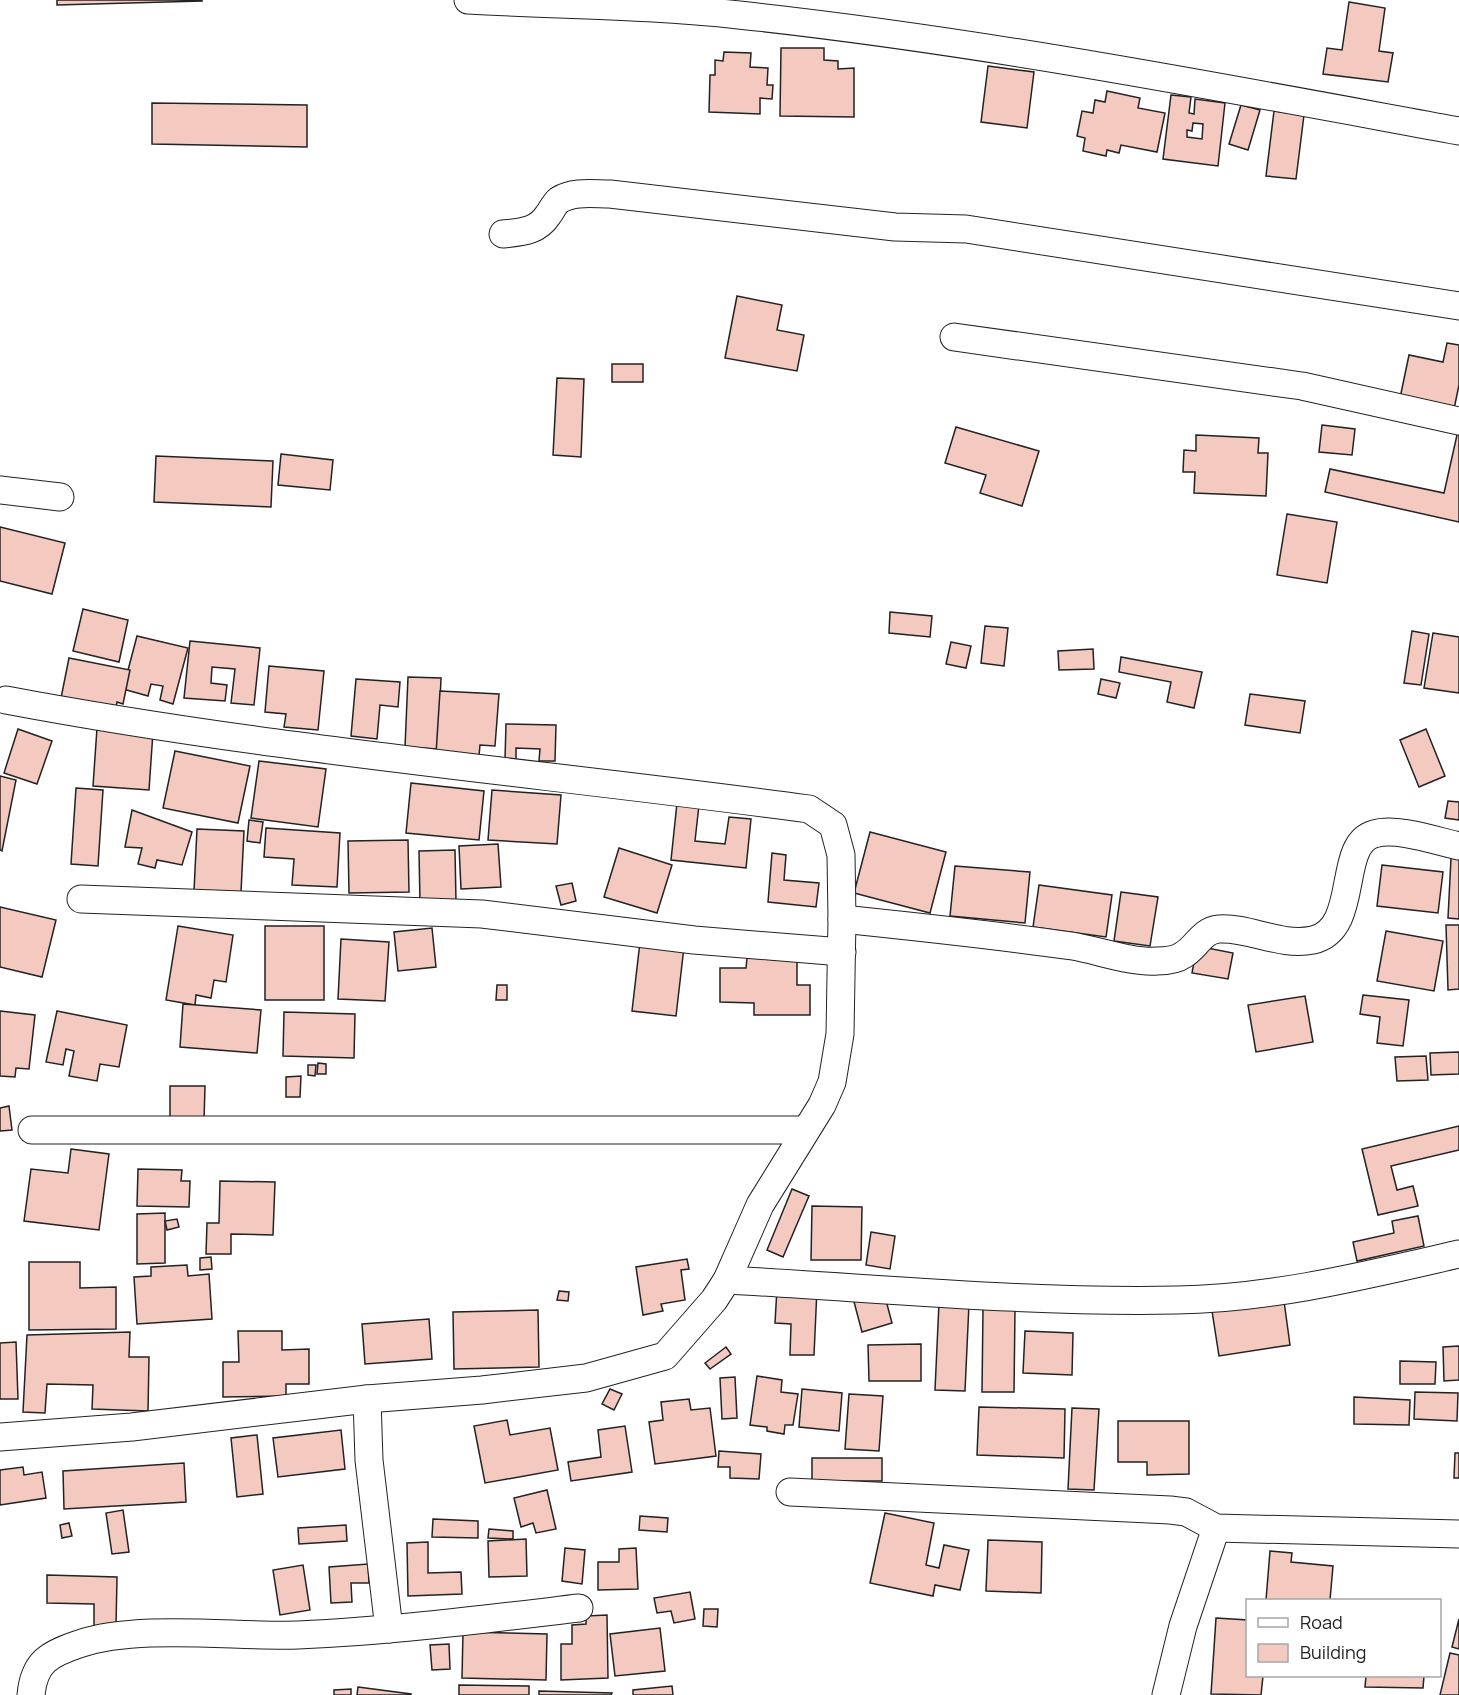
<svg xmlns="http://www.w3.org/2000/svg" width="1459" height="1695" viewBox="0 0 1459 1695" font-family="Manrope,sans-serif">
<rect width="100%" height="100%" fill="#fff"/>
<!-- building -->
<g fill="#f3c9c0" stroke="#222" stroke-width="1.5" fill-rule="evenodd">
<path d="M 57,0 L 202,0 L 202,1 L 57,5 Z"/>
<path d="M 1349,2 L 1385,8 L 1379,51 L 1393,53 L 1388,82 L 1323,74 L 1327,48 L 1342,50 Z"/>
<path d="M 781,48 L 824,48 L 824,60 L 838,61 L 838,69 L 854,68 L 854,117 L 780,116 Z"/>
<path d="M 724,52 L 751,53 L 750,67 L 768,68 L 767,85 L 773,85 L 772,99 L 760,98 L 760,114 L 709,112 L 710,75 L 715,75 L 715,60 L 723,61 Z"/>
<path d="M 988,66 L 1034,72 L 1027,128 L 981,122 Z"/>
<path d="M 1107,91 L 1140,98 L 1138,108 L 1165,113 L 1157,152 L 1121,145 L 1119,153 L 1107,150 L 1106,156 L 1083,151 L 1085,138 L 1077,136 L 1082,111 L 1093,113 L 1095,100 L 1105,102 Z"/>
<path d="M 1171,95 L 1191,97 L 1189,113 L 1194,114 L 1195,99 L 1225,103 L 1218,166 L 1163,159 ZM 1193,123 L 1203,124 L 1202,139 L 1187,137 L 1187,130 L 1192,131 Z"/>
<path d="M 152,103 L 307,105 L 307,147 L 152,144 Z"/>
<path d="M 1241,105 L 1260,110 L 1248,150 L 1229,144 Z"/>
<path d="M 1274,111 L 1304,115 L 1296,179 L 1266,176 Z"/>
<path d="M 737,296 L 782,305 L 777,330 L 804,335 L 797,371 L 725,358 Z"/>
<path d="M 1447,343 L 1459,345 L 1459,385 L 1454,409 L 1400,398 L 1409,355 L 1443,362 Z"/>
<rect x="612" y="364" width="31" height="18"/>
<path d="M 557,378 L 584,379 L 581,457 L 553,455 Z"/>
<path d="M 1322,425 L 1355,429 L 1352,455 L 1319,452 Z"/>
<path d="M 1459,426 L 1459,522 L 1325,492 L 1330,469 L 1444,493 Z"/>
<path d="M 956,427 L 1039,451 L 1022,506 L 980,493 L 986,475 L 945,463 Z"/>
<path d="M 1196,435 L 1259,438 L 1258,453 L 1268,453 L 1266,496 L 1194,493 L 1195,472 L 1183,472 L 1184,450 L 1196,451 Z"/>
<path d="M 281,454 L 333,460 L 330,490 L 278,485 Z"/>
<path d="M 156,456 L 273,461 L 271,507 L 154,502 Z"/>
<path d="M 1287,514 L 1337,522 L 1327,583 L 1277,575 Z"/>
<path d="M 0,527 L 65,543 L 52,594 L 0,581 Z"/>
<path d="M 83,609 L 128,620 L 119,662 L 73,651 Z"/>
<path d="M 890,612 L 932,616 L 930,637 L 889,633 Z"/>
<path d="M 985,626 L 1008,628 L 1004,666 L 981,663 Z"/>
<path d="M 1412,631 L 1429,634 L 1421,685 L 1404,683 Z"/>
<path d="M 1433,633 L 1459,637 L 1459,693 L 1424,688 Z"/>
<path d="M 137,636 L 188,648 L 173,704 L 160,700 L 163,686 L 151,684 L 148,696 L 123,689 Z"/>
<path d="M 190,641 L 260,648 L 254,705 L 231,703 L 235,669 L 212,667 L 211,683 L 227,685 L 225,701 L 184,698 Z"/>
<path d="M 951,642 L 971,646 L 966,668 L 946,664 Z"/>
<path d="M 1093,649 L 1094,669 L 1059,670 L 1058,651 Z"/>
<path d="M 1121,657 L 1202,672 L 1194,708 L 1167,702 L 1171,682 L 1119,672 Z"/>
<path d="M 69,658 L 130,670 L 123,704 L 117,702 L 115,714 L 60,703 Z"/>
<path d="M 269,666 L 324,671 L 318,730 L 284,727 L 286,714 L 265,712 Z"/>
<path d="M 408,677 L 441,678 L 438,749 L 405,747 Z"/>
<path d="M 356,679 L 400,682 L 398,707 L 380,705 L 377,739 L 351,736 Z"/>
<path d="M 1101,679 L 1120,683 L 1116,698 L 1098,694 Z"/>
<path d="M 440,691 L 499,694 L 495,746 L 480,745 L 479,756 L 436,754 Z"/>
<path d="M 1250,694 L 1305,701 L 1300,733 L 1245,725 Z"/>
<path d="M 506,724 L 556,725 L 555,761 L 539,761 L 540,749 L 516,748 L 516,760 L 505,759 Z"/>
<path d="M 97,728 L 153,732 L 149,790 L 93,786 Z"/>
<path d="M 18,729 L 52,741 L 37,784 L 4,773 Z"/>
<path d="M 1426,729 L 1445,776 L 1419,787 L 1400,740 Z"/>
<path d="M 175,751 L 250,766 L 238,823 L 163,808 Z"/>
<path d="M 259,761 L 326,769 L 318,827 L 251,818 Z"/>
<path d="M 0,776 L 16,780 L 2,851 L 0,850 Z"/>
<path d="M 411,783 L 484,791 L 479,840 L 406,833 Z"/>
<path d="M 76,788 L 103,790 L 98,866 L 71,864 Z"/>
<path d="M 492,790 L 561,795 L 557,844 L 488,840 Z"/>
<path d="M 1448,801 L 1459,802 L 1459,820 L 1445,818 Z"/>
<path d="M 677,803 L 699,805 L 695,841 L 725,844 L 729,817 L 751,819 L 746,868 L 671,860 Z"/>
<path d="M 132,810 L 192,832 L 182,865 L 157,860 L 155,868 L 138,864 L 142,848 L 125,847 Z"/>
<path d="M 249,820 L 263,822 L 260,843 L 247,841 Z"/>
<path d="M 266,828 L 340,833 L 337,887 L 292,885 L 294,859 L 264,857 Z"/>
<path d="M 197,829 L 244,831 L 241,892 L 194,891 Z"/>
<path d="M 870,832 L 946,852 L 930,913 L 854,893 Z"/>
<path d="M 408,840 L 409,892 L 349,893 L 348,841 Z"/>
<path d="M 498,844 L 501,887 L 461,889 L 459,846 Z"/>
<path d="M 619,848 L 672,865 L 657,913 L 604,897 Z"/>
<path d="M 455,850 L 456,902 L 420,903 L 419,851 Z"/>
<path d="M 772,853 L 786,855 L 784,880 L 819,883 L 816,907 L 768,902 Z"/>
<path d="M 1451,858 L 1459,858 L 1459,919 L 1448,918 Z"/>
<path d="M 1382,865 L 1443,872 L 1438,913 L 1377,906 Z"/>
<path d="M 955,866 L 1030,872 L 1025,923 L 950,916 Z"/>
<path d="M 572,883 L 576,901 L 561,905 L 556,886 Z"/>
<path d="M 1039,885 L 1112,895 L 1106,937 L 1033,927 Z"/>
<path d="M 1121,892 L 1158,897 L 1150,946 L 1114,941 Z"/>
<path d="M 0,907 L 56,920 L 42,977 L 0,967 Z"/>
<path d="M 1446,925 L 1459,925 L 1459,989 L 1448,990 Z"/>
<path d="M 178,926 L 233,935 L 226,982 L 214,980 L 211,998 L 196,995 L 195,1005 L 166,1000 Z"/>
<rect x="265" y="926" width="59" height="74"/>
<path d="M 432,928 L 436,967 L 398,971 L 394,932 Z"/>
<path d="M 1386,931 L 1443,941 L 1434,991 L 1377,981 Z"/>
<path d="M 341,939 L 389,942 L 385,1001 L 338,999 Z"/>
<path d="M 640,942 L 684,947 L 676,1016 L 632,1011 Z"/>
<path d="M 1197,946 L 1233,953 L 1228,979 L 1192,973 Z"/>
<path d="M 747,958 L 797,959 L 797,985 L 810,985 L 810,1015 L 754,1015 L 754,1003 L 720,1002 L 720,968 L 746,968 Z"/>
<path d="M 497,985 L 507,985 L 507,1000 L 496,1000 Z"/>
<path d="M 1363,995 L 1409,1000 L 1403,1046 L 1377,1043 L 1380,1017 L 1360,1014 Z"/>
<path d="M 1305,996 L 1313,1042 L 1256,1052 L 1248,1005 Z"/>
<path d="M 183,1004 L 261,1010 L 257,1053 L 180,1047 Z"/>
<path d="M 0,1011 L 35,1015 L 29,1069 L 16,1068 L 15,1077 L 0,1076 Z"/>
<path d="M 57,1011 L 127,1025 L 119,1067 L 100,1064 L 97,1081 L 69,1076 L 74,1051 L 66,1049 L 63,1065 L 46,1062 Z"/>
<path d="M 284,1012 L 355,1014 L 354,1058 L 283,1056 Z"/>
<path d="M 1459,1052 L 1459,1074 L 1431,1075 L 1430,1053 Z"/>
<path d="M 1426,1056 L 1428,1080 L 1397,1081 L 1395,1057 Z"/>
<path d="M 318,1063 L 326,1064 L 326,1074 L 317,1074 Z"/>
<path d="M 308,1065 L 316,1065 L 315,1076 L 308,1075 Z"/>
<path d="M 301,1076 L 300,1097 L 286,1097 L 286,1077 Z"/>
<path d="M 170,1086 L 205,1086 L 204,1121 L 170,1121 Z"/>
<path d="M 9,1106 L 12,1130 L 0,1131 L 0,1108 Z"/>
<path d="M 1459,1126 L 1459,1150 L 1391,1166 L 1397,1190 L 1413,1186 L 1418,1206 L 1378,1215 L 1362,1149 Z"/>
<path d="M 71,1149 L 109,1154 L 99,1230 L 24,1221 L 31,1169 L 68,1173 Z"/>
<path d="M 138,1169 L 182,1170 L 181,1181 L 190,1181 L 189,1207 L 137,1206 Z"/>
<path d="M 220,1181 L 275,1182 L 273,1235 L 231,1234 L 231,1254 L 206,1254 L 207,1223 L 219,1223 Z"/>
<path d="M 792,1189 L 809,1196 L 783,1257 L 767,1250 Z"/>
<path d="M 812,1206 L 862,1207 L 861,1260 L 811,1260 Z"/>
<path d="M 165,1213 L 165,1263 L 137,1264 L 137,1214 Z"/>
<path d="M 1418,1216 L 1424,1246 L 1357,1261 L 1353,1242 L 1394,1233 L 1392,1221 Z"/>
<path d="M 177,1219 L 179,1227 L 167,1230 L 165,1221 Z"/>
<path d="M 871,1232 L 895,1236 L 890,1269 L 866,1265 Z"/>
<path d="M 211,1257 L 212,1269 L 200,1270 L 200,1258 Z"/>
<path d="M 687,1259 L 689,1269 L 681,1270 L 685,1300 L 661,1304 L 663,1311 L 643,1315 L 636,1267 Z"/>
<path d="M 29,1262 L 80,1262 L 80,1288 L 116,1287 L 116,1329 L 29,1330 Z"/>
<path d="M 187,1265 L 188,1276 L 209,1274 L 212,1319 L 137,1324 L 134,1277 L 151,1276 L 151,1267 Z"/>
<path d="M 777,1288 L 817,1289 L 814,1355 L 790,1355 L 791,1324 L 775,1323 Z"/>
<path d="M 883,1289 L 892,1323 L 862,1332 L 853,1298 Z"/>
<path d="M 559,1291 L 569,1292 L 568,1301 L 557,1300 Z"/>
<path d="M 1284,1301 L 1290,1345 L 1219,1356 L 1212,1311 Z"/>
<path d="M 939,1303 L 969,1304 L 965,1391 L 935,1390 Z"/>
<path d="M 983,1309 L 1015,1309 L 1014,1392 L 982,1392 Z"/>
<path d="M 538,1310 L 539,1367 L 454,1369 L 453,1312 Z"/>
<path d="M 429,1319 L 432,1359 L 365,1364 L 362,1324 Z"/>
<path d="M 238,1331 L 282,1331 L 282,1350 L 309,1349 L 309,1384 L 286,1384 L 286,1396 L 223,1397 L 223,1362 L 239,1362 Z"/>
<path d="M 1025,1331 L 1073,1333 L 1072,1375 L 1023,1373 Z"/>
<path d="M 130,1332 L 129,1357 L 149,1357 L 148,1411 L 92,1409 L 93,1385 L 47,1384 L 45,1413 L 23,1412 L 27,1335 Z"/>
<path d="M 16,1342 L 18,1399 L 0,1399 L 0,1343 Z"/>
<path d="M 921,1344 L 921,1381 L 869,1381 L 868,1345 Z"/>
<path d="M 1459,1346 L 1459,1380 L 1444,1381 L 1443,1347 Z"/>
<path d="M 726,1347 L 731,1354 L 710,1369 L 705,1363 Z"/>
<path d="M 1400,1361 L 1436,1362 L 1435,1384 L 1400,1384 Z"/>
<path d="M 757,1376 L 782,1380 L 781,1392 L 798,1394 L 793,1425 L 785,1425 L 784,1434 L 767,1431 L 767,1427 L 750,1425 Z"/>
<path d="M 735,1377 L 737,1418 L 722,1419 L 720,1378 Z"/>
<path d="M 610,1389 L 622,1394 L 614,1410 L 602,1404 Z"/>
<path d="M 802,1389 L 842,1393 L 839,1431 L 799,1427 Z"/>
<path d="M 1415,1392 L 1458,1393 L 1457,1421 L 1414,1419 Z"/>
<path d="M 849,1394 L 883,1396 L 879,1451 L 845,1449 Z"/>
<path d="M 1354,1397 L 1410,1400 L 1409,1425 L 1354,1424 Z"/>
<path d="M 689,1399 L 691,1410 L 710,1408 L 716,1456 L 655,1464 L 649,1422 L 663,1420 L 661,1402 Z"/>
<path d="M 979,1407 L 1065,1409 L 1064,1458 L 977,1455 Z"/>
<path d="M 1072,1408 L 1099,1409 L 1094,1490 L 1068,1489 Z"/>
<path d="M 507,1420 L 510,1435 L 550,1428 L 558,1470 L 485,1483 L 474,1426 Z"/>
<path d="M 1118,1421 L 1189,1421 L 1189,1474 L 1147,1475 L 1147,1462 L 1118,1462 Z"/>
<path d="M 625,1426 L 632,1472 L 571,1481 L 568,1462 L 601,1457 L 598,1430 Z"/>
<path d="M 341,1430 L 345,1469 L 278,1477 L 273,1438 Z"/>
<path d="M 257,1435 L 263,1494 L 237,1497 L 231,1438 Z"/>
<path d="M 719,1451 L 761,1454 L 759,1479 L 730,1478 L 730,1467 L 718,1467 Z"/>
<path d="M 1455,1453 L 1459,1453 L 1459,1478 L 1454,1478 Z"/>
<rect x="812" y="1458" width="70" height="23"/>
<path d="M 184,1463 L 186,1502 L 64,1509 L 63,1471 Z"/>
<path d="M 23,1467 L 24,1475 L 42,1472 L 46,1498 L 0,1505 L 0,1470 Z"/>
<path d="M 547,1490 L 556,1529 L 536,1533 L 533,1523 L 521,1527 L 514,1498 Z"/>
<path d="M 123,1510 L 129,1552 L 112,1554 L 106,1513 Z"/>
<path d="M 885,1513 L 934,1523 L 926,1565 L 939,1568 L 944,1545 L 969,1550 L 960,1590 L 935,1585 L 933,1596 L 870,1583 Z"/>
<path d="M 640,1516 L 668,1518 L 667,1532 L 639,1530 Z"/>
<path d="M 433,1519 L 478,1521 L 478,1538 L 432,1537 Z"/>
<path d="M 69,1523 L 72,1536 L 62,1538 L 60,1525 Z"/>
<path d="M 346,1525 L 347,1541 L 299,1544 L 298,1528 Z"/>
<path d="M 489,1529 L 513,1531 L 513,1539 L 488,1538 Z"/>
<path d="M 526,1539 L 527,1576 L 489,1577 L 488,1541 Z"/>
<path d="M 988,1540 L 1042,1542 L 1041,1593 L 986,1591 Z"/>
<path d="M 428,1542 L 428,1573 L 461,1572 L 462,1594 L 408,1596 L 407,1543 Z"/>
<path d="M 565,1548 L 585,1550 L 582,1584 L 562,1581 Z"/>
<path d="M 636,1548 L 638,1589 L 598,1590 L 598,1562 L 619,1562 L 619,1549 Z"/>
<path d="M 1270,1551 L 1292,1553 L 1291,1562 L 1333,1566 L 1330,1600 L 1266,1600 Z"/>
<path d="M 368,1564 L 369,1583 L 351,1583 L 352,1602 L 331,1603 L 329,1567 Z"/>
<path d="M 303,1565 L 310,1610 L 280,1615 L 273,1570 Z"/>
<path d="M 47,1575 L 117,1577 L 116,1626 L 94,1626 L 94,1604 L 47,1603 Z"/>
<path d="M 690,1592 L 695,1619 L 674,1623 L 671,1611 L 657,1613 L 654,1598 Z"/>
<path d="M 704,1609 L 718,1609 L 717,1627 L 703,1626 Z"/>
<path d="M 607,1615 L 608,1678 L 561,1680 L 561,1644 L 572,1644 L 572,1625 L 586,1624 L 586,1616 Z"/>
<path d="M 1216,1618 L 1248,1620 L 1248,1676 L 1263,1676 L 1261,1695 L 1211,1694 Z"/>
<path d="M 1459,1619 L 1459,1649 L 1452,1647 Z"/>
<path d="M 660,1628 L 665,1671 L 615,1676 L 610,1634 Z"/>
<path d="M 463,1632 L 547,1634 L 546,1680 L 462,1678 Z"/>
<path d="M 449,1644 L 450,1669 L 432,1670 L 430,1645 Z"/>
<path d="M 1450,1653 L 1459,1655 L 1459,1695 L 1440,1695 Z"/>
<path d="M 1366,1676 L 1424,1676 L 1423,1688 L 1365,1687 Z"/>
<path d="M 459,1685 L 529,1686 L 529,1695 L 459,1695 Z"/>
<path d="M 672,1686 L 673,1695 L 633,1695 L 633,1690 Z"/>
<path d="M 358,1687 L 411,1694 L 411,1695 L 357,1695 Z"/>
<path d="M 351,1689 L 351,1695 L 334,1695 L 334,1690 Z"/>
<path d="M 539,1691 L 612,1693 L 611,1695 L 539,1695 Z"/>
</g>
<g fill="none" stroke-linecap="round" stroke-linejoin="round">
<defs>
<g id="minor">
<path d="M 468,0 C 558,5 649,5 739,15 C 981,41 1219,87 1459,131"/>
<path d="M 503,234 C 521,232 537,232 548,215 C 552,210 554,204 559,200 C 574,191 593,194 610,194 L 895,227 L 966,229 L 1459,306"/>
<path d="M 954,337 L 1302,386 L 1459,421"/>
<path d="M 0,490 L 60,497"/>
<path d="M 81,899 L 482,914 L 694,940 L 842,952"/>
<path d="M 842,919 C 919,927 996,935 1072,946 C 1097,950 1132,963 1157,961 C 1165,961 1176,960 1183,955 C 1196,948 1202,930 1219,929 C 1250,927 1280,947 1313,940 C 1361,929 1336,844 1374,834 C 1397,827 1436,841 1459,846"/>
<path d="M 32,1130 L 805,1130"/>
<path d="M 727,1280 C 876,1288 1028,1303 1177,1300 C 1271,1299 1367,1275 1459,1254"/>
<path d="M 367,1399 L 369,1460 L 389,1629"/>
<path d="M 0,1437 L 132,1427 L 367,1399 L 482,1390 L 586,1378 L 665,1356 L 714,1300 L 727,1280 L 760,1205 L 822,1105 L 832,1082 L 840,1034 L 842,919 L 841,855 L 833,825 L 809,809 C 541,773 271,750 6,700"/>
<path d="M 790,1492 L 1170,1510 L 1186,1512 L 1216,1528 L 1459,1534"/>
<path d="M 31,1695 C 34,1662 49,1654 79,1644 C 138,1624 234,1637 298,1635 C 392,1631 486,1619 579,1608"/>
<path d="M 1166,1695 L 1183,1626 L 1216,1528"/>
</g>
</defs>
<!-- minor casing -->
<use href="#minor" stroke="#222" stroke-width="29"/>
<!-- minor -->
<use href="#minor" stroke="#fff" stroke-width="27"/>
</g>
<!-- legend -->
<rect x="1246" y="1599" width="195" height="78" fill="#ffffff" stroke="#a7a7a7" stroke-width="1.5"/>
<rect x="1258" y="1618" width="30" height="9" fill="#ffffff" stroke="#a7a7a7" stroke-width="1.5"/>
<text x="1300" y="1629" font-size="18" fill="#222222">Road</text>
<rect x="1258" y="1644" width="30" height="18" fill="#f3c9c0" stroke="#a7a7a7" stroke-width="1.5"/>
<text x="1300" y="1659" font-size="18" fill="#222222">Building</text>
</svg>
